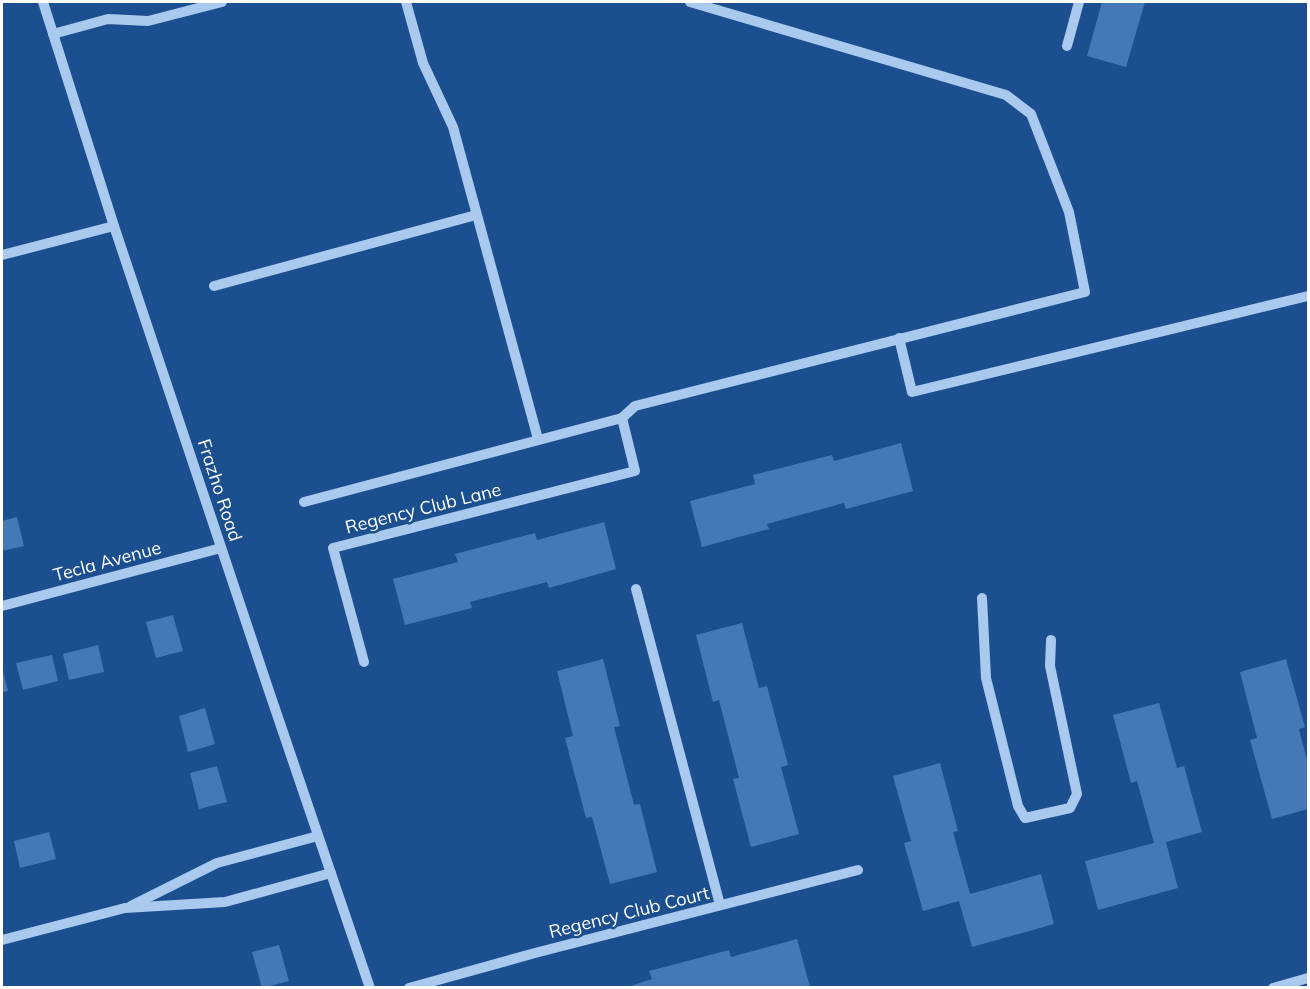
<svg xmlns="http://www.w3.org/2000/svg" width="1310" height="989" viewBox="0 0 1310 989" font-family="Mulish,sans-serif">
<rect width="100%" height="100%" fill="#1b4f8f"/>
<!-- building -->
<g fill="#4478b7">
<path d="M 1102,2 L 1145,2 L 1126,67 L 1087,56 Z"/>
<path d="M 901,443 L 913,491 L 846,509 L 844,503 L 767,524 L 769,529 L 702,547 L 690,501 L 755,484 L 753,475 L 832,455 L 834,461 Z"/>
<path d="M 17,517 L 24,546 L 2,551 L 2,521 Z"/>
<path d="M 604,522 L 616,569 L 549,588 L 547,582 L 470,602 L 472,608 L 405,625 L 393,579 L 458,562 L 455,554 L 535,533 L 537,540 Z"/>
<path d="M 173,615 L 183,651 L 156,658 L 146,622 Z"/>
<path d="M 742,623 L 759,688 L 767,686 L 788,765 L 781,767 L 799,834 L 751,847 L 733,779 L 739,778 L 719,700 L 713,702 L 696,635 Z"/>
<path d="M 98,645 L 104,672 L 69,680 L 63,654 Z"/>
<path d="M 52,655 L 58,681 L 23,690 L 16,663 Z"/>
<path d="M 603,659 L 620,726 L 614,727 L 634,805 L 640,804 L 657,872 L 610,884 L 592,817 L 586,818 L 565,738 L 573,736 L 557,671 Z"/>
<path d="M 1286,659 L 1305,727 L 1299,729 L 1308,764 L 1308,809 L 1272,819 L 1250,740 L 1257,738 L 1240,672 Z"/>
<path d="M 2,668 L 8,691 L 2,692 Z"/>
<path d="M 1159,703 L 1177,768 L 1184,766 L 1202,832 L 1166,842 L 1178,888 L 1098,910 L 1085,861 L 1154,843 L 1137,781 L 1131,783 L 1113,715 Z"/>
<path d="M 205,708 L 215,744 L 188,752 L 179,716 Z"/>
<path d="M 940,763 L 958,831 L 953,832 L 970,894 L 1041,874 L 1054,924 L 972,947 L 959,901 L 923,911 L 904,843 L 911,841 L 893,776 Z"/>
<path d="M 217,766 L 227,802 L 199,809 L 190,773 Z"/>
<path d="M 49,832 L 56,859 L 20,868 L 14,841 Z"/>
<path d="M 797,939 L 810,987 L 624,988 L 652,979 L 649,971 L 729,950 L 731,957 Z"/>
<path d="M 279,945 L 289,981 L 262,988 L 252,952 Z"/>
</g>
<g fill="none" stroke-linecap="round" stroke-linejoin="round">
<!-- minor -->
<g stroke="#a9c9ee" stroke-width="10">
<path d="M 43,2 L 114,226 L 268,688 L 370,988"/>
<path d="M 406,2 L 423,63 L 453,127 L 538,439"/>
<path d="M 53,34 L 108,19 L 148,21 L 222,2"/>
<path d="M 1067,46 L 1079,2"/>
<path d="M 2,255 L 114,226"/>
<path d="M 214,286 L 476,215"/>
<path d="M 899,338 L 912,392 L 1308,296"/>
<path d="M 304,502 L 622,418"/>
<path d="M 636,589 L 720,905"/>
<path d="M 982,598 L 986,678 L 1018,806 L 1025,818 L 1070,808 L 1077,794 L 1050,666 L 1051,640"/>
<path d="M 2,606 L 221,548"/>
<path d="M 364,662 L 333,548 L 635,471 L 622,418 L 635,406 L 1085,292 L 1069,212 L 1031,114 L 1006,95 L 690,2"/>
<path d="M 131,906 L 217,863 L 318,836"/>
<path d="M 2,940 L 125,908 L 225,902 L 331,873"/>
<path d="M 409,988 L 535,953 L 858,870"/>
<path d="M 1273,988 L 1308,978"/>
</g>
</g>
<g text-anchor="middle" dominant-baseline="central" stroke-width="5" stroke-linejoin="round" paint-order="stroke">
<!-- street labels -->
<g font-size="18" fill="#fff" stroke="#1b4f8f">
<text transform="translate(220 490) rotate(72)">Frazho Road</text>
<text transform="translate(423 508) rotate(-14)">Regency Club Lane</text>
<text transform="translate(107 561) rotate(-15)">Tecla Avenue</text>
<text transform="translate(629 912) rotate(-14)">Regency Club Court</text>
</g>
</g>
<!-- border -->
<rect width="1310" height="989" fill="none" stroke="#ffffff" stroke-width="6"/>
</svg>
